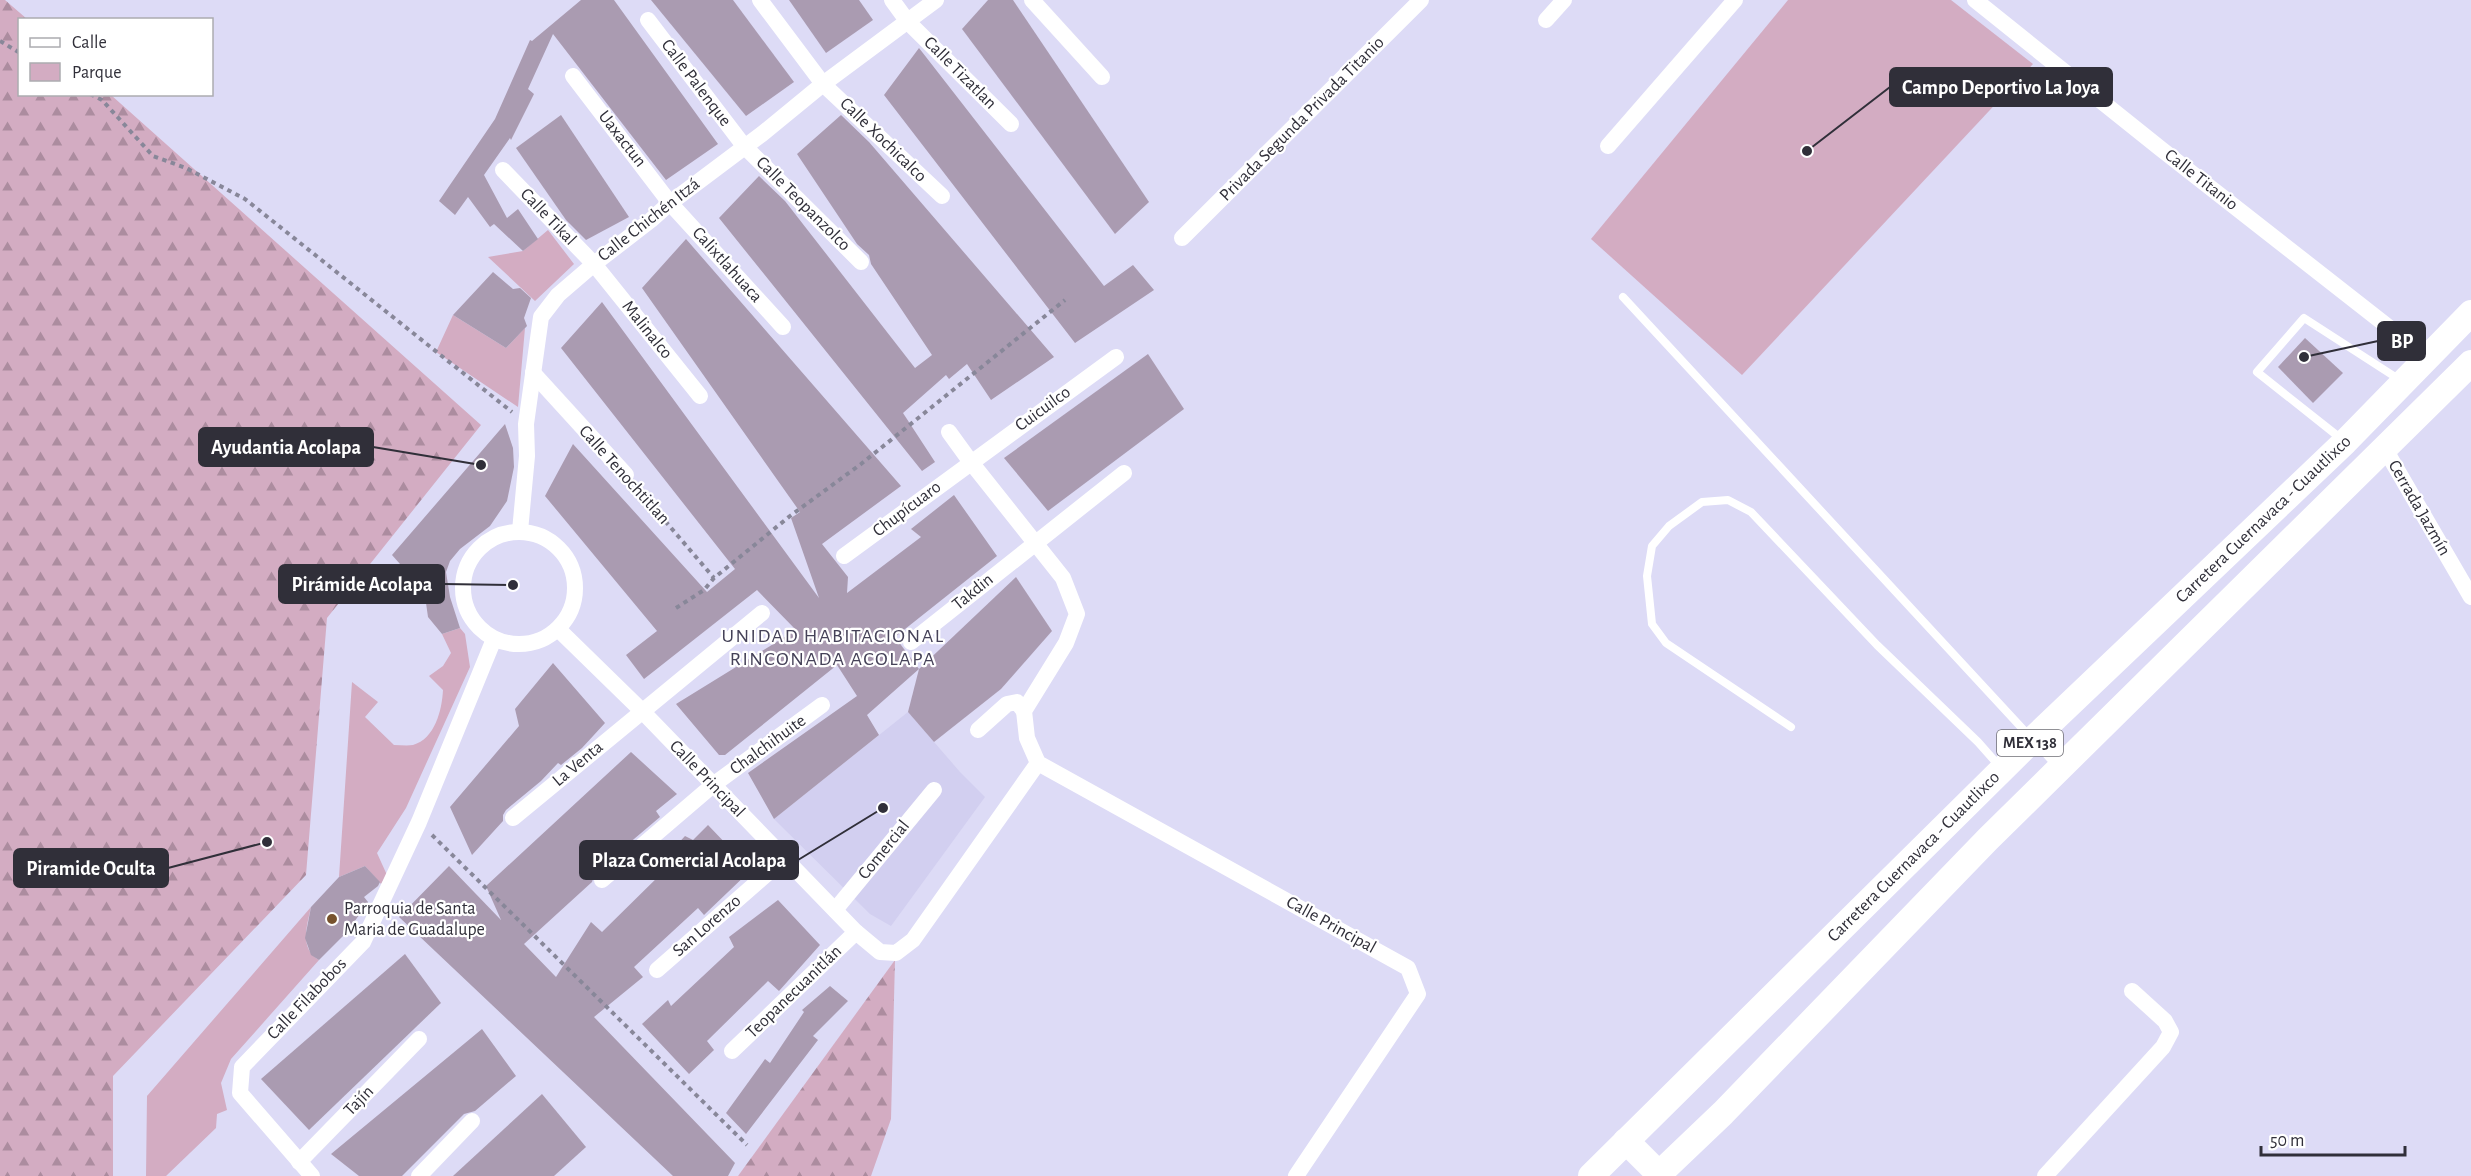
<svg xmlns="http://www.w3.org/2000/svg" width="2471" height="1176" viewBox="0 0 2471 1176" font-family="'Alegreya Sans',sans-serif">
<defs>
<pattern id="forest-firs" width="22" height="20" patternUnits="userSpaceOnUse" patternTransform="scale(1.5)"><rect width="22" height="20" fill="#d3acc2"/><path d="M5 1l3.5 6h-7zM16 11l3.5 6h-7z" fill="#ac8c9f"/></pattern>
</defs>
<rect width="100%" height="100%" fill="#dddbf6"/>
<!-- built -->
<path fill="#d2cff0" d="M 908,712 L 960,772 L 985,797 L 891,926 L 870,914 L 774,819 Z"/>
<!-- forest -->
<g fill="url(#forest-firs)">
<path d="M 0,0 L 5,0 L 27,19 L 20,20 L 20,94 L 111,95 L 481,425 L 327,618 L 306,875 L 113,1076 L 113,1176 L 0,1176 Z"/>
<path d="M 895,960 L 891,1119 L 871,1176 L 738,1176 Z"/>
</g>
<!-- green -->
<g fill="#d3acc2">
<path d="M 1788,0 L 1951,0 L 2033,64 L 1742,375 L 1591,239 Z"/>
<path d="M 548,230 L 574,264 L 535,301 L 488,257 L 523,251 Z"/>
<path d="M 453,315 L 506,348 L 525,328 L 518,407 L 436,352 Z"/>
<path d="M 460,628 L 465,634 L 470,667 L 406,808 L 377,853 L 387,875 L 381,884 L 365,866 L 339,877 L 352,682 L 378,702 L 365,717 L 394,745 C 400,745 407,746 413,745 C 435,739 442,710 443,690 L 429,676 L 443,666 L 451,653 L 442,634 Z"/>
<path d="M 311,907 C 307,926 299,948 319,960 L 231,1059 L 221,1083 L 227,1110 L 217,1114 L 216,1128 L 166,1176 L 146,1176 L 147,1096 Z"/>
</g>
<!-- building -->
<g fill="#aa9bb1">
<path d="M 581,0 L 614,0 L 718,144 L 666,180 L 553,34 L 528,89 L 534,94 L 511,140 L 510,138 L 484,175 L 507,218 L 518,209 L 538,239 L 523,251 L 494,224 L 490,227 L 468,197 L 455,215 L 439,201 L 495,119 L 530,40 L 532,41 Z"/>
<path d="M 651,0 L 733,0 L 794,82 L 746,116 Z"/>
<path d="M 789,0 L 859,0 L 873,20 L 826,53 Z"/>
<path d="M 988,0 L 1013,0 L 1149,202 L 1115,234 L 962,29 Z"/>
<path d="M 919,48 L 1104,286 L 1133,265 L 1154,290 L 1075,343 L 884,95 Z"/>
<path d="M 561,115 L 629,217 L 586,240 L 566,220 L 516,148 Z"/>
<path d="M 841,115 L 869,142 L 1054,357 L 991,400 L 967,364 L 949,379 L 946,375 L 903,413 L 935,462 L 922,471 L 719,218 L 759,176 L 785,201 L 915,368 L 932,355 L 871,264 L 869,255 L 857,244 L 797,154 Z"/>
<path d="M 686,239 L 901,486 L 822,544 L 848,577 L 847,593 L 921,537 L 911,529 L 954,495 L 997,556 L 895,637 L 919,669 L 867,715 L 879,735 L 774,819 L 748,773 L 857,696 L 837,665 L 725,755 L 719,755 L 676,704 L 796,630 L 757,590 L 644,679 L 626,655 L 657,631 L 545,496 L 573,444 L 707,592 L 735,569 L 561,348 L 602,302 L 819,598 L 791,518 L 800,512 L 642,288 Z"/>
<path d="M 493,272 L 513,289 L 520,288 L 531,298 L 524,318 L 527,326 L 506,348 L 453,315 Z"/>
<path d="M 2305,338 L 2343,373 L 2313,403 L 2278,367 Z"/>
<path d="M 1148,354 L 1184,409 L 1048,511 L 1004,458 Z"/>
<path d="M 505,424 L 513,448 L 514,467 L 507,501 L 490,526 L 460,549 L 450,561 L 446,572 L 450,597 L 460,628 L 442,634 L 428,617 L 426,603 L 430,590 L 408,573 L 392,555 Z"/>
<path d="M 1016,577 L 1052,631 L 1001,689 L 934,742 L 908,712 L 919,669 Z"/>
<path d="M 553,663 L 605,723 L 582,748 L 561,765 L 558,763 L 541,781 L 506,810 L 503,815 L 503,821 L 472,855 L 450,807 L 519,726 L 515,709 Z"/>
<path d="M 631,752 L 677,794 L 656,811 L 660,817 L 595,872 L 592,882 L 524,944 L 556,977 L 591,922 L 602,932 L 666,869 L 661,862 L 685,836 L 693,840 L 708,825 L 751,870 L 704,915 L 698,908 L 634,967 L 643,977 L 594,1017 L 735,1163 L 728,1176 L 673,1176 L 399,917 L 449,866 L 501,920 L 486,886 Z"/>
<path d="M 365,866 L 380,882 L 378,886 L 364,897 L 368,902 L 348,931 L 319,960 L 311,955 L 305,938 L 311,907 L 339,877 Z"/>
<path d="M 778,900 L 820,945 L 779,991 L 768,981 L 707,1041 L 714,1050 L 689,1074 L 642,1024 L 668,1000 L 671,1006 L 734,947 L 729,937 Z"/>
<path d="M 405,954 L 441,1003 L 309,1130 L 261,1079 Z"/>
<path d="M 830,986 L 848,1001 L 813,1036 L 818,1040 L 746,1134 L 726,1113 L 765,1059 L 770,1063 L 804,1012 L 802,1010 Z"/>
<path d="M 482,1029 L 516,1076 L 475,1111 L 464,1114 L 402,1176 L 359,1176 L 331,1154 Z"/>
<path d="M 542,1094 L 586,1147 L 554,1176 L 453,1176 Z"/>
</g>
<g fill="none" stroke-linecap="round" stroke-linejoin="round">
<!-- path -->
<g stroke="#888799" stroke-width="4" stroke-dasharray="4.5 4.5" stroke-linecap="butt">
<path d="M 0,41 L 20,53"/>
<path d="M 90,94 L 102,100 L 153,156 L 186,168 L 245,199 L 512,412"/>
<path d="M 636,487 L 714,578"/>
<path d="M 676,608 L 704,590 L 714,578 L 790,516 L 861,464 L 1065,300"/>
<path d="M 432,835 L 747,1145"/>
</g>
<!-- lane -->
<g stroke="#fff" stroke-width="8">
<path d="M 1623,297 L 2057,766"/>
<path d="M 2344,441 L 2257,372 L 2304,318 L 2400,380"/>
<path d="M 1791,727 L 1666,643 L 1652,624 L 1647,576 L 1652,546 L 1669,526 L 1702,502 L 1728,500 L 1751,512 L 1877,645 L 1978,742 L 2001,768"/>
</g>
<!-- street -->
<g stroke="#fff" stroke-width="16">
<path d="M 760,0 L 823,84 L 942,196"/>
<path d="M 892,0 L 908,22 L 1011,124"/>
<path d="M 1032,0 L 1102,77"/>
<path d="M 1975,0 L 2161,149 L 2428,358"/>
<path d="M 648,20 L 744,146 L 861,262"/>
<path d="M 1546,20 L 1564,0"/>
<path d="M 573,76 L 670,203 L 783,327"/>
<path d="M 1608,146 L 1735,0"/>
<path d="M 503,170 L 594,264 L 700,396"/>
<path d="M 1182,238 L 1421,0"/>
<path d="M 533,373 L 626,475"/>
<path d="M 949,432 L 970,461 L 1063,578 L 1077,614 L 1066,643 L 1024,711 L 1027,738 L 1038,763 L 1408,968 L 1418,994 L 1296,1176"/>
<path d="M 2385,449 L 2471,597"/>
<path d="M 520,531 L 527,456 L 526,424 L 541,317 L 558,295 L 594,264 L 651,220 L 670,203 L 762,134 L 823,84 L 936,0"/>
<circle cx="519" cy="588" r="56"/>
<path d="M 844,556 L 1116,357"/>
<path d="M 558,629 L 642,711 L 856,932 L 880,952 L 896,953 L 913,940 L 1038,763"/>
<path d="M 911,642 L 1124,473"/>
<path d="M 978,730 L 1007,704 L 1017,702 L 1024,711"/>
<path d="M 513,818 L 762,613"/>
<path d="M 602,880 L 713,785 L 822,705"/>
<path d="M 835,910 L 934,790"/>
<path d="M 657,970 L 784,859"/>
<path d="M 732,1051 L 856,932"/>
<path d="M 299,1162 L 419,1039"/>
<path d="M 312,1176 L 240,1093 L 242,1067 L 363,942 L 419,822 L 494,639"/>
<path d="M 419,1176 L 472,1121"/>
<path d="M 2045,1176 L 2163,1047 L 2171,1032 L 2165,1021 L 2132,991"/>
</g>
<!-- primary -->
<g stroke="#fff" stroke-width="26">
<path d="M 1626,1141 L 1659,1174"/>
<path id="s1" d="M 1591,1176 L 2032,740 L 2345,442 L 2471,313"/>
<path d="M 1657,1176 L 1723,1113 L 1988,839 L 2471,363"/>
</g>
</g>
<!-- markers -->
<circle fill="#77522d" stroke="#fff" stroke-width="2" cx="332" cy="919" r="6"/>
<g text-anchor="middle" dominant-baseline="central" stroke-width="4.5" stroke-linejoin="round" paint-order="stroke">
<!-- shield labels -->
<rect fill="#fff" stroke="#6e6d74" stroke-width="1.5" x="1997" y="730" width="66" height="26" rx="4.5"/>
<g font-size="16" font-weight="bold" fill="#302f39">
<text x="2030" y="743">MEX 138</text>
</g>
<!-- street labels -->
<g font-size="18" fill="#302f39" stroke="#fff">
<text transform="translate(960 73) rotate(45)">Calle Tizatlan</text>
<text transform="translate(696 83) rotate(53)">Calle Palenque</text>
<text transform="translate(1302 119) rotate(-45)">Privada Segunda Privada Titanio</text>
<text transform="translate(622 139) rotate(52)">Uaxactun</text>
<text transform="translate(883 140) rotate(44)">Calle Xochicalco</text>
<text transform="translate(2201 180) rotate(38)">Calle Titanio</text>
<text transform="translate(803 204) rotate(45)">Calle Teopanzolco</text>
<text transform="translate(548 217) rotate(46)">Calle Tikal</text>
<text transform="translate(649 220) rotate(-38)">Calle Chichén Itzá</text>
<text transform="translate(727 265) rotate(48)">Calixtlahuaca</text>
<text transform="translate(647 330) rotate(51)">Malinalco</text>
<text transform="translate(1043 409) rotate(-36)">Cuicuilco</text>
<text transform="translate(624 475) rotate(48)">Calle Tenochtitlan</text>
<text transform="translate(2419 508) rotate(60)">Cerrada Jazmín</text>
<text transform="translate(907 509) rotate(-37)">Chupícuaro</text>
<text stroke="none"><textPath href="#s1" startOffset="940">Carretera Cuernavaca - Cuautlixco</textPath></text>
<text transform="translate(973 592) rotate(-39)">Takdin</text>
<text transform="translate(768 745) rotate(-36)">Chalchihuite</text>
<text transform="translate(578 764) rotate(-40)">La Venta</text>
<text transform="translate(707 779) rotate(46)">Calle Principal</text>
<text transform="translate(884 850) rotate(-51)">Comercial</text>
<text stroke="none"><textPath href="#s1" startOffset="454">Carretera Cuernavaca - Cuautlixco</textPath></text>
<text transform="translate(1331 925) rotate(29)">Calle Principal</text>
<text transform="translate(707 926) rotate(-41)">San Lorenzo</text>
<text transform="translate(794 992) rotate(-44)">Teopanecuanitlán</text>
<text transform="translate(307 999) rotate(-46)">Calle Filabobos</text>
<text transform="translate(359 1101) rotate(-46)">Tajín</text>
</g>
<!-- poi labels -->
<g font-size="18" fill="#302f39" stroke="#fff" text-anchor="start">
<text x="344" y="909">Parroquia de Santa<tspan x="344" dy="21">Maria de Guadalupe</tspan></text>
</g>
<!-- neighbourhood labels -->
<g font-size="20" letter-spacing="1.5" fill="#454258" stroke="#fff">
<text x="833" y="636">UNIDAD HABITACIONAL<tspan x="833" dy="23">RINCONADA ACOLAPA</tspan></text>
</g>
</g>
<!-- callouts -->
<path fill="none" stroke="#302f39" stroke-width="2" d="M1807 151L1890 87M2304 357L2378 341M481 465L373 447M513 585L444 584M883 808L798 860M267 842L168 868"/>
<g fill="#302f39" stroke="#fff" stroke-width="2">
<circle cx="1807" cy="151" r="6"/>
<circle cx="2304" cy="357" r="6"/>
<circle cx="481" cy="465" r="6"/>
<circle cx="513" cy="585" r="6"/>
<circle cx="883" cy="808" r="6"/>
<circle cx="267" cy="842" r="6"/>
</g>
<g fill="#302f39" stroke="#302f39" stroke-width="2">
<rect x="1890" y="68" width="222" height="38" rx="6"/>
<rect x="2378" y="322" width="47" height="38" rx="6"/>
<rect x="199" y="428" width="174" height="38" rx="6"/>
<rect x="279" y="565" width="165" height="38" rx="6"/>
<rect x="580" y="841" width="218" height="38" rx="6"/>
<rect x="14" y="849" width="154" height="38" rx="6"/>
</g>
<g font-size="20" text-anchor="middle" font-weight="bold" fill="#fff">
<text x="2001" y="94">Campo Deportivo La Joya</text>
<text x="2402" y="348">BP</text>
<text x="286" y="454">Ayudantia Acolapa</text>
<text x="362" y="591">Pirámide Acolapa</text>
<text x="689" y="867">Plaza Comercial Acolapa</text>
<text x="91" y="875">Piramide Oculta</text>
</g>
<!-- legend -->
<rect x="18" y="18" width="195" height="78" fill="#ffffff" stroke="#acacb0" stroke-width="1.5"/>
<rect x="30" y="38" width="30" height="9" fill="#ffffff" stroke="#acacb0" stroke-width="1.5"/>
<text x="72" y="48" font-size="18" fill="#302f39">Calle</text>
<rect x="30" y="63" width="30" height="18" fill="#d3acc2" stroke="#acacb0" stroke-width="1.5"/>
<text x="72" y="78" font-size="18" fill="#302f39">Parque</text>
<!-- scale -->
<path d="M2261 1146v9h144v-9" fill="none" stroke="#302f39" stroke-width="3"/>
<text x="2270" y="1146" font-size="18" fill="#302f39" stroke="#ffffff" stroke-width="4.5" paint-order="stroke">50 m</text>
</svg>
